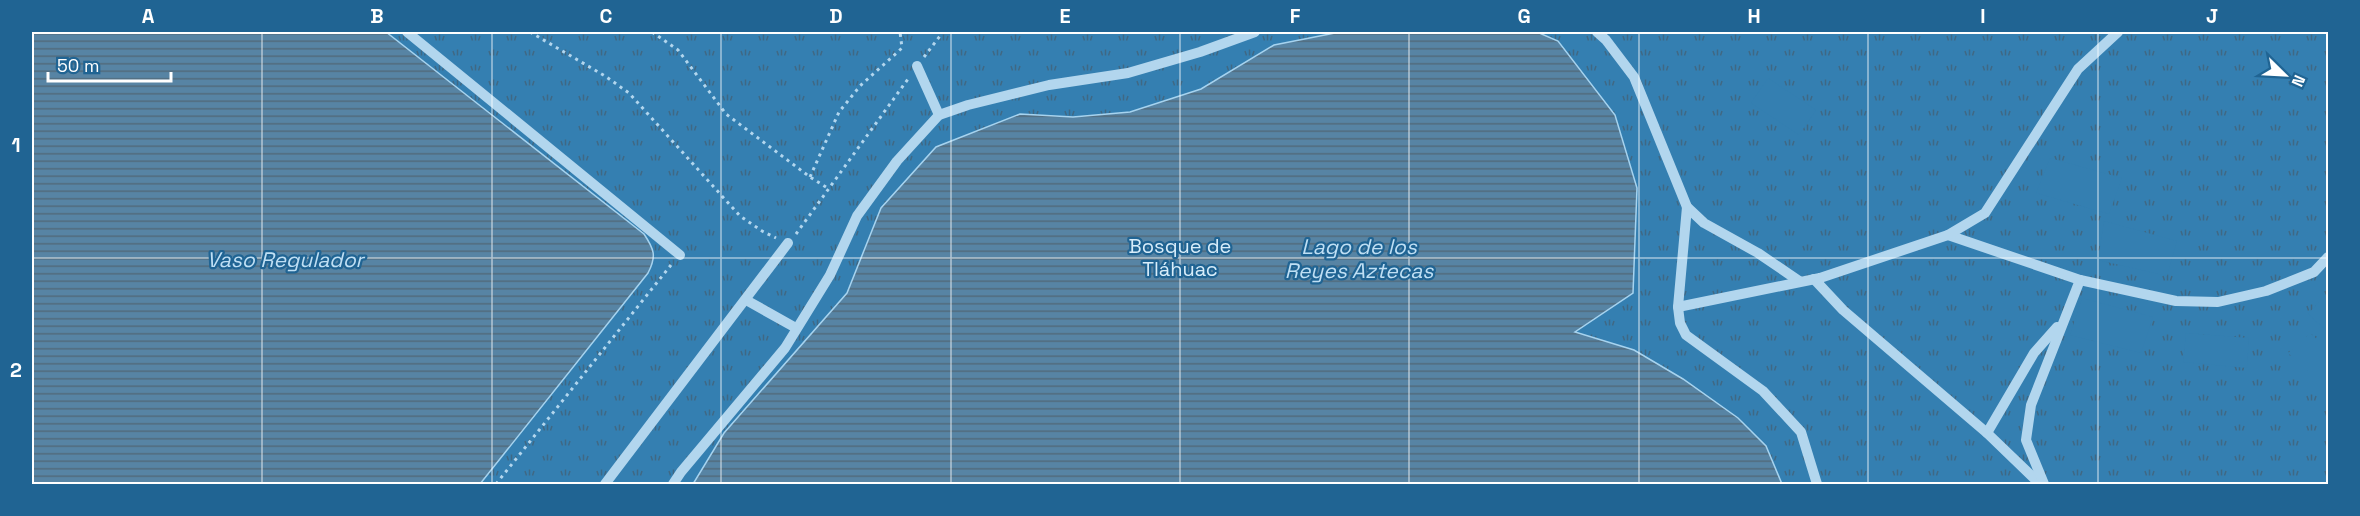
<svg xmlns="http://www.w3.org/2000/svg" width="2360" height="516" viewBox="0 0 2360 516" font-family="'Space Grotesk',sans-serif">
<defs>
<pattern id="park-tufts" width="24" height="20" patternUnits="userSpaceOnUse" patternTransform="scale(1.5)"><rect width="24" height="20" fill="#347fb1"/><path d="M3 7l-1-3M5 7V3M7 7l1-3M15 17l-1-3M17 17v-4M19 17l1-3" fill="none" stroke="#3f6884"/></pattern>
<pattern id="water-rules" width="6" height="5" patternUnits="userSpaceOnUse" patternTransform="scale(1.5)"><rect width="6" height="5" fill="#5784a4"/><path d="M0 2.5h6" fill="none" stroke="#526b7c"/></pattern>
</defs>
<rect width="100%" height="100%" fill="#206493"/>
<!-- park -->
<rect fill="url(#park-tufts)" x="32" y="32" width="2296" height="452"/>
<!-- garden -->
<g fill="#347fb1">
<path d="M 1768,78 L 1816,110 L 1799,135 L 1751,103 Z"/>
<path d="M 2050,158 L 2122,178 L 2109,214 L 2036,193 Z"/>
<path d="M 2104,221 L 2177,241 L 2167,276 L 2098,260 Z"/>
<path d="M 2328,292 L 2328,332 L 2308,314 Z"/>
<path d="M 2082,298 L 2153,317 L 2141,353 L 2070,335 Z"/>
<path d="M 2186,333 L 2249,338 L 2247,368 L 2183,362 Z"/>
<path d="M 2310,333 L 2328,349 L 2328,390 L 2288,353 Z"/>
</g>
<!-- water -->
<g fill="url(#water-rules)" stroke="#a6d3ef" stroke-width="1.5">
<path d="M 32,32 L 386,32 L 644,234 C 654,249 657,256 648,273 L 480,484 L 32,484 Z"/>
<path d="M 1340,32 L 1537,32 L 1558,41 L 1615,115 L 1637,188 L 1633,293 L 1575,332 L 1634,350 L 1683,379 L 1738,418 L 1766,446 L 1782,484 L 693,484 L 724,433 L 847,293 L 881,208 L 936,147 L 1020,114 L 1073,117 L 1130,112 L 1201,89 L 1274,45 Z"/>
</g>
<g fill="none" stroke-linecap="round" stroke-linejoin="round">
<!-- path -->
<g stroke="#b2d6ee" stroke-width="3" stroke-dasharray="3 4.5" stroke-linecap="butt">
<path d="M 530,32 L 605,76 L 629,93 L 740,216 L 762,231 L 776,238"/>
<path d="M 652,32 L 678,50 L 726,114 L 810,177 L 829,189"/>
<path d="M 924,57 L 943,32"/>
<path d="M 810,177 L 839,112 L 860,86 L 902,48 L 900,32"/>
<path d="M 796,234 L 908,79"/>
<path d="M 496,484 L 671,265"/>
</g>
<!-- minor -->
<g stroke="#b2d6ee" stroke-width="10">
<path d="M 407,32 L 680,255"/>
<path d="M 1597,32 L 1606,40 L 1634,77 L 1687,207 L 1704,223 L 1758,253 L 1799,281"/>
<path d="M 917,66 L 939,115"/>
<path d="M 1687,207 L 1678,307 L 1680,323 L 1686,335 L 1763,391 L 1801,432 L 1817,484"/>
<path d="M 1948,235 L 2080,280 L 2176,301 L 2218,302 L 2266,291 L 2314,272 L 2328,257"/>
<path d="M 1814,279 L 1843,310 L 1987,433 L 2040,484"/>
<path d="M 746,300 L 796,328"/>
<path d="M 1678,307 L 1820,278 L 1948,235 L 1985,213 L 2078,69 L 2118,32"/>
<path d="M 1987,433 L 2034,353 L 2057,327"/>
<path d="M 605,484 L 788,243"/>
<path d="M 673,484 L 681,472 L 785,348 L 830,275 L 857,216 L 897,161 L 939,115 L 968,105 L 1049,85 L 1128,73 L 1200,52 L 1255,32"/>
<path d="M 2044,484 L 2026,440 L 2031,405 L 2080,280"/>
</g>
</g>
<!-- grid -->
<path fill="none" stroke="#fff" stroke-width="1.5" stroke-opacity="0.55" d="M 262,32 L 262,484M 492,32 L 492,484M 721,32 L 721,484M 951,32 L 951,484M 1180,32 L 1180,484M 1409,32 L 1409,484M 1639,32 L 1639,484M 1868,32 L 1868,484M 2098,32 L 2098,484M 32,258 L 2328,258"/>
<g text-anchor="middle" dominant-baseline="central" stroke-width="4.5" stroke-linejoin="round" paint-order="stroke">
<!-- park labels -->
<g font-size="20" fill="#d8edfa" stroke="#206493">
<text x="1180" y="246">Bosque de<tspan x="1180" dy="23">Tláhuac</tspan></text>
</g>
<!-- water labels -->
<g font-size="21" font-style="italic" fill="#bfdff4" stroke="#206493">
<text x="1359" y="246">Lago de los<tspan x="1359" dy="24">Reyes Aztecas</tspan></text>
<text x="285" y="259">Vaso Regulador</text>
</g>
</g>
<!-- border -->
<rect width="2360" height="516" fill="none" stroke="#206493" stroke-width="66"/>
<!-- north arrow -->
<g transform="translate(2285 75) rotate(114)" stroke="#206493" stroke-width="4.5" paint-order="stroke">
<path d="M0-4.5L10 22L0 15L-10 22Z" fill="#ffffff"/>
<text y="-9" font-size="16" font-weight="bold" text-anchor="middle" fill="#ffffff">N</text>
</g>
<!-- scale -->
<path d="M48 72v9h123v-9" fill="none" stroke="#ffffff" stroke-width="3"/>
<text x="57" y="72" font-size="18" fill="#ffffff" stroke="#206493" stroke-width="4.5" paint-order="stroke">50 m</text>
<rect x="33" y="33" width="2294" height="450" fill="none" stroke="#fff" stroke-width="2"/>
<g font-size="20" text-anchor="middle" font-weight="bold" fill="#fff">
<text x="148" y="23">A</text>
<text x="377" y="23">B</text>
<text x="606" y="23">C</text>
<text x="836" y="23">D</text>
<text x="1065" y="23">E</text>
<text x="1295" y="23">F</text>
<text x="1524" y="23">G</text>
<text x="1754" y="23">H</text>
<text x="1983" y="23">I</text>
<text x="2212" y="23">J</text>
<text x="16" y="152">1</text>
<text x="16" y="377">2</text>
</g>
</svg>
